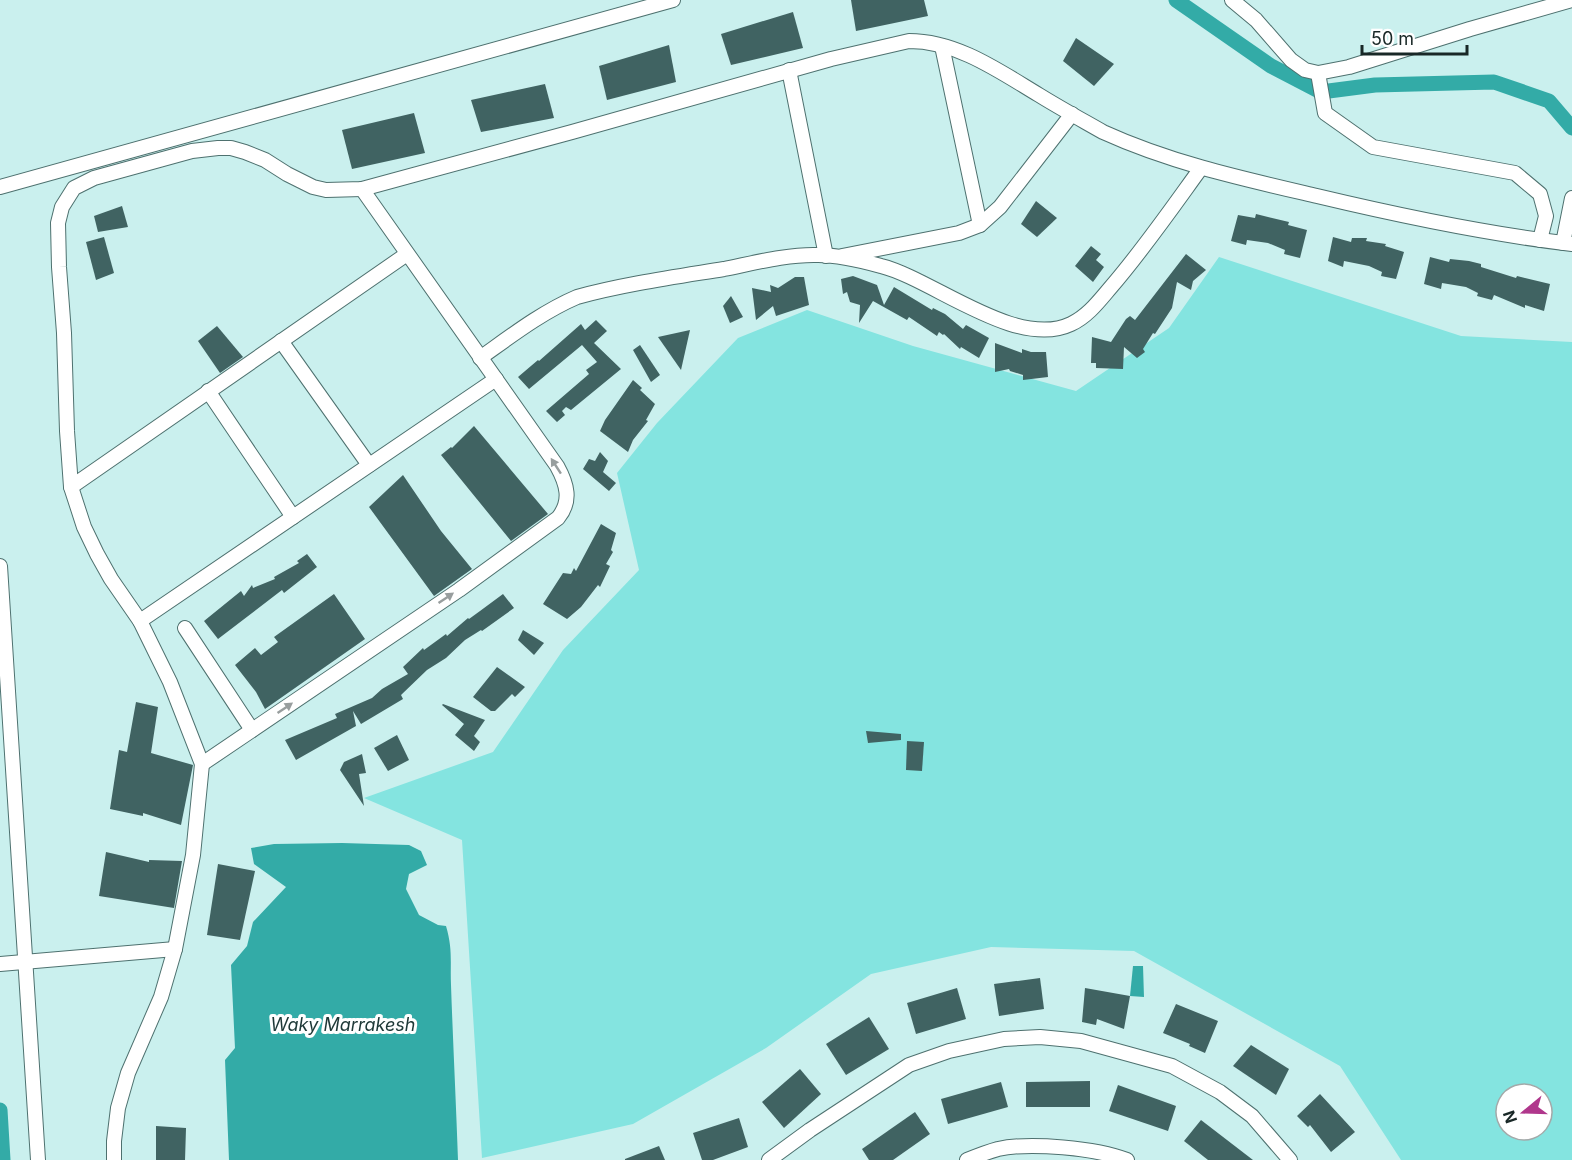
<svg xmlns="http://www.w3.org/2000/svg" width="1572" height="1160" viewBox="0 0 1572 1160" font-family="Inter,sans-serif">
<rect width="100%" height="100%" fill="#caf0ee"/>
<!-- green -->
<path fill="#84e4e0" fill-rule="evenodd" d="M 1219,257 L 1461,336 L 1572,342 L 1572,1160 L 1401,1160 L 1340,1066 L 1134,951 L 991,947 L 871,974 L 766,1048 L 633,1124 L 482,1158 L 462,840 L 364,798 L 493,752 L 563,650 L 639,570 L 617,473 L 657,423 L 738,338 L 807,310 L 913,346 L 1076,391 L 1169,328 ZM 1506,1094 L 1542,1094 L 1542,1130 L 1506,1130 Z"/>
<!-- water -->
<g fill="#33aba7">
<path d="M 342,843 L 409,845 L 421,851 L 427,865 L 409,874 L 406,889 L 419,915 L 438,925 L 446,926 C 453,950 450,962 451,985 C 453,1043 456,1102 458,1160 L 229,1160 L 225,1060 L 235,1048 L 231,965 L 247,946 L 253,922 L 286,887 L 254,864 L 251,848 L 274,844 Z"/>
<path d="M 1133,966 L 1143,966 L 1144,997 L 1130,996 Z"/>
</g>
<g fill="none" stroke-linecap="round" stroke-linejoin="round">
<!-- canal -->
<g stroke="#33aba7" stroke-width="15">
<path d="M 1176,0 L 1271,66 L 1321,92 L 1375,85 L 1494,82 L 1549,101 L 1572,128"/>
<path d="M 0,1110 L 3,1160"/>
</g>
</g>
<!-- building -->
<g fill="#406362">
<path d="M 851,0 L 924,0 L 928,16 L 856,31 Z"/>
<path d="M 793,12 L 803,48 L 731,65 L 721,34 Z"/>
<path d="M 1076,38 L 1114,64 L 1094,86 L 1063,61 Z"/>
<path d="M 669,45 L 676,82 L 607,100 L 599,66 Z"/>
<path d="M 545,84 L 554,118 L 481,132 L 471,100 Z"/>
<path d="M 414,113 L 425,153 L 352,169 L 342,130 Z"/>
<path d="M 1036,201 L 1057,218 L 1037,237 L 1021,224 Z"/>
<path d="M 122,206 L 128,227 L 98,232 L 94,216 Z"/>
<path d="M 1256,214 L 1289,222 L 1288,225 L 1307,230 L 1300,258 L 1284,254 L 1285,250 L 1268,243 L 1247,240 L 1246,245 L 1231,241 L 1238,215 L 1255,218 Z"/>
<path d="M 104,237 L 114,273 L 96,280 L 86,242 Z"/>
<path d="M 1333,237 L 1351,242 L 1352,238 L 1367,238 L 1366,241 L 1386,244 L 1385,246 L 1404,252 L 1396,279 L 1381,276 L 1382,272 L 1369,266 L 1344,261 L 1343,267 L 1328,261 Z"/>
<path d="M 1091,246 L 1101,254 L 1096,260 L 1104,267 L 1093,282 L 1075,266 Z"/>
<path d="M 1186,254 L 1206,270 L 1193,281 L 1191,290 L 1177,282 L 1172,308 L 1155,334 L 1153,333 L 1143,349 L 1145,352 L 1137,358 L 1124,347 L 1123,369 L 1096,368 L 1096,363 L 1091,363 L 1092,337 L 1111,342 L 1126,319 L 1130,316 L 1135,320 Z"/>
<path d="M 1430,257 L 1449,262 L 1450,259 L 1469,261 L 1481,264 L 1481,267 L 1516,278 L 1517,276 L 1550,284 L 1544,311 L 1525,305 L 1525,308 L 1494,295 L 1492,300 L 1477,296 L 1478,293 L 1466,287 L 1442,283 L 1441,289 L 1424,284 Z"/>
<path d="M 853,276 L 877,285 L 884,305 L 894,287 L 932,310 L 933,308 L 945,314 L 963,329 L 966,325 L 989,338 L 979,358 L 961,347 L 960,349 L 944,334 L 943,335 L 939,332 L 937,336 L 909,317 L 907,320 L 873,301 L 859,323 L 860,305 L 850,302 L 847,292 L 843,294 L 841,279 Z"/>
<path d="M 795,277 L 804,277 L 809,305 L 776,316 L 773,306 L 756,320 L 752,288 L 771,292 L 770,285 L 778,288 Z"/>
<path d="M 731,296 L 743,317 L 730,323 L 723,306 Z"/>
<path d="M 596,320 L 607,331 L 594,343 L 621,369 L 571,410 L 566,407 L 562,411 L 565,415 L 557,422 L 546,411 L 589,374 L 586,370 L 597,362 L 582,345 L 529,389 L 518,377 L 538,360 L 539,361 L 581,324 L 585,330 Z"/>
<path d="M 217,326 L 243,357 L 220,373 L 198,341 Z"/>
<path d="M 690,330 L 681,370 L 658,337 Z"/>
<path d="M 995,343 L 1022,353 L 1022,349 L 1031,352 L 1046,352 L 1048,377 L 1023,380 L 1023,375 L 1010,371 L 1009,369 L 995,372 Z"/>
<path d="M 640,345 L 660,375 L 651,382 L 633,350 Z"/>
<path d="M 633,380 L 642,388 L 640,390 L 655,404 L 646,420 L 648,421 L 633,440 L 628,452 L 600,431 L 605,420 Z"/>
<path d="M 474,426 L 548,514 L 511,541 L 441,455 L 451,447 L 452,448 Z"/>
<path d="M 600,452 L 608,461 L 603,472 L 616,483 L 609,491 L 583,469 L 589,459 L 595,461 Z"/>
<path d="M 403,475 L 441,531 L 472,569 L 434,596 L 369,507 Z"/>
<path d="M 601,524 L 616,533 L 611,550 L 613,552 L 606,564 L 610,566 L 600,587 L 598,585 L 581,607 L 567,619 L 543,604 L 563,573 L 571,574 L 574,568 L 576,571 Z"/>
<path d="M 307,554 L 317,567 L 284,593 L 282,590 L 218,639 L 204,621 L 241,591 L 244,596 L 252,585 L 253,588 L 275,579 L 274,577 L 299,563 L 297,561 Z"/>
<path d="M 334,594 L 365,639 L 265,709 L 256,692 L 235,665 L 255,648 L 261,655 L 278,642 L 274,637 Z"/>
<path d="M 503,594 L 514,608 L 482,631 L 481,630 L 465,640 L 446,658 L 427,670 L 401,695 L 403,699 L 361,724 L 353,711 L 356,726 L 296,760 L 285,740 L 337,718 L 335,714 L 372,698 L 382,689 L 408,674 L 403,667 L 423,648 L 424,650 L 446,634 L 447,636 L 468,618 L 469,619 L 480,611 Z"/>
<path d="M 523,630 L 544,643 L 534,655 L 518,640 Z"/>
<path d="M 497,667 L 525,687 L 515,697 L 512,694 L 495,711 L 491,711 L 473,697 Z"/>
<path d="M 136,702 L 158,707 L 151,753 L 193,765 L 181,825 L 143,813 L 143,816 L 110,809 L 119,750 L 127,752 Z"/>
<path d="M 443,704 L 485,720 L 474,736 L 480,742 L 474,751 L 455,735 L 464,724 L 442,705 Z"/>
<path d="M 866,731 L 901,734 L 901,740 L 868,743 Z"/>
<path d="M 397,735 L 409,760 L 388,771 L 374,748 Z"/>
<path d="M 907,741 L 924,742 L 922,771 L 906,770 Z"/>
<path d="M 362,754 L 366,773 L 359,774 L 364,806 L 340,770 L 344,762 Z"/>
<path d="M 106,852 L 149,862 L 149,860 L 182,861 L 174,908 L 99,896 Z"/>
<path d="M 218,864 L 255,871 L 240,940 L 207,935 Z"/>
<path d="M 1040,978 L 1044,1009 L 999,1016 L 994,984 Z"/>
<path d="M 957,988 L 966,1019 L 916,1034 L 907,1003 Z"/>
<path d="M 1085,988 L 1130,996 L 1124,1029 L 1097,1019 L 1096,1025 L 1082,1022 Z"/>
<path d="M 1176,1004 L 1218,1021 L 1205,1053 L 1189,1046 L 1190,1044 L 1163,1033 Z"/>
<path d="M 869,1017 L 889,1049 L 846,1075 L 826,1044 Z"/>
<path d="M 1251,1045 L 1289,1069 L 1276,1095 L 1233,1066 Z"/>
<path d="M 800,1069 L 821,1094 L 784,1128 L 762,1102 Z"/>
<path d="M 1090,1081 L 1090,1107 L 1026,1107 L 1026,1082 Z"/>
<path d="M 1001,1082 L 1008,1107 L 948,1124 L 941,1099 Z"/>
<path d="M 1118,1085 L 1176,1106 L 1168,1131 L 1109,1111 Z"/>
<path d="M 1320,1094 L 1355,1132 L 1331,1152 L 1310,1125 L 1308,1127 L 1297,1116 Z"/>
<path d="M 915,1112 L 930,1134 L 893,1160 L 869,1160 L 862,1149 Z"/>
<path d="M 739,1118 L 748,1147 L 713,1160 L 702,1160 L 693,1133 Z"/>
<path d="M 1201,1120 L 1253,1160 L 1208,1160 L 1184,1141 Z"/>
<path d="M 156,1126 L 186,1128 L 185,1160 L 156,1160 Z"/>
<path d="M 659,1146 L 665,1160 L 625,1160 L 625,1159 Z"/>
</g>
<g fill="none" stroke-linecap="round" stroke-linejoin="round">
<defs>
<g id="minor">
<path d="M 1232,0 L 1256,20 L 1291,60 L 1305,70 L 1318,73 L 1349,67 L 1470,29 L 1572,0"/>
<path d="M 942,46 L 980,225"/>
<path d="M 789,70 L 826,256"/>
<path d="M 1318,73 L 1325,113 L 1373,147 L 1515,173 L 1540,194 L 1546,216 L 1540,240"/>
<path d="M 0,187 L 673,0"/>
<path d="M 1563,243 L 1572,198"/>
<path d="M 842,256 L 959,233 L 980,225 L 1000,207 L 1072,114"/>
<path d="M 281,341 L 369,465"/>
<path d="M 480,358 C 511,336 542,312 577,297 C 625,284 675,277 724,269 C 754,263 788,254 818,255 C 836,255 863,261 881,266 C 933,279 1016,350 1071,324 C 1088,316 1099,301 1111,287 C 1143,250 1172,208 1201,168"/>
<path d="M 208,391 L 293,517"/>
<path d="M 71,487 L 407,254"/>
<path d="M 0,566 L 38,1160"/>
<path d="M 140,621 L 496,379"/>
<path d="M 185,628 L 252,730"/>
<path d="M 202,764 L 459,590 L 558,518 C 572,501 567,484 557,466 L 362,189"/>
<path d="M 0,964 L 175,949"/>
<path d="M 114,1160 L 114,1141 L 118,1108 L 128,1073 L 161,997 L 175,949 L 193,855 L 202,764 L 170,682 L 140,621 L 111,579 L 97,554 L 84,527 L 71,487 L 67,431 L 64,333 L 59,267 L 58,223 L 62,207 L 74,188 L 94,178 L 192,151 L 218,148 L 231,148 L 245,152 L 265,160 L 287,174 L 313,187 L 326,190 L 362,189 L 572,132 L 831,59 L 909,41 C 957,41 999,71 1039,95 C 1060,108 1082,120 1103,132 C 1171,163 1244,179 1317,196 C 1401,216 1486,234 1572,244"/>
<path d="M 769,1160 L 810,1130 L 909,1065 L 949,1051 L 1004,1039 L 1040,1037 L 1081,1041 L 1172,1066 L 1220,1092 L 1252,1116 L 1290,1160"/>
<path d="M 967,1160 C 977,1156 987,1152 998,1149 C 1030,1142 1096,1148 1127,1160"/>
</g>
</defs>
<!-- minor casing -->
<use href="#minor" stroke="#4e716f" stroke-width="16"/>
<!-- minor -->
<use href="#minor" stroke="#fff" stroke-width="14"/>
</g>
<!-- one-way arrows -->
<defs><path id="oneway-solid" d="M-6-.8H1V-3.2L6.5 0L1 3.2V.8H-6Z" transform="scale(1.5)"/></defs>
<g fill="#989e9e">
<use href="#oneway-solid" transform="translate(556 466) rotate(-123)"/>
<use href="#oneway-solid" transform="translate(446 598) rotate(-34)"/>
<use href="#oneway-solid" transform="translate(285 708) rotate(-34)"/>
</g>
<g text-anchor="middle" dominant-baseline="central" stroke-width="6" stroke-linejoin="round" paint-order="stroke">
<!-- water labels -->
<g font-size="18" font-style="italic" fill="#1e3837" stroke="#fff">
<text x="343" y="1024">Waky Marrakesh</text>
</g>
</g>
<!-- north arrow -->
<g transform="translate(1524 1112) rotate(251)"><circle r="28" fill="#ffffff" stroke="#a3a9a9" stroke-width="1.5"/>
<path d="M0-4.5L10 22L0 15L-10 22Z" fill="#b0378c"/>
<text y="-9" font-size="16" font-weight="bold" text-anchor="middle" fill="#192827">N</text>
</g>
<!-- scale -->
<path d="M1362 45v9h105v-9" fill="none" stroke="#192827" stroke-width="3"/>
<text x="1371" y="45" font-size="18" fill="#192827" stroke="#ffffff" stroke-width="4.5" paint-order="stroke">50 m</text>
</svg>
